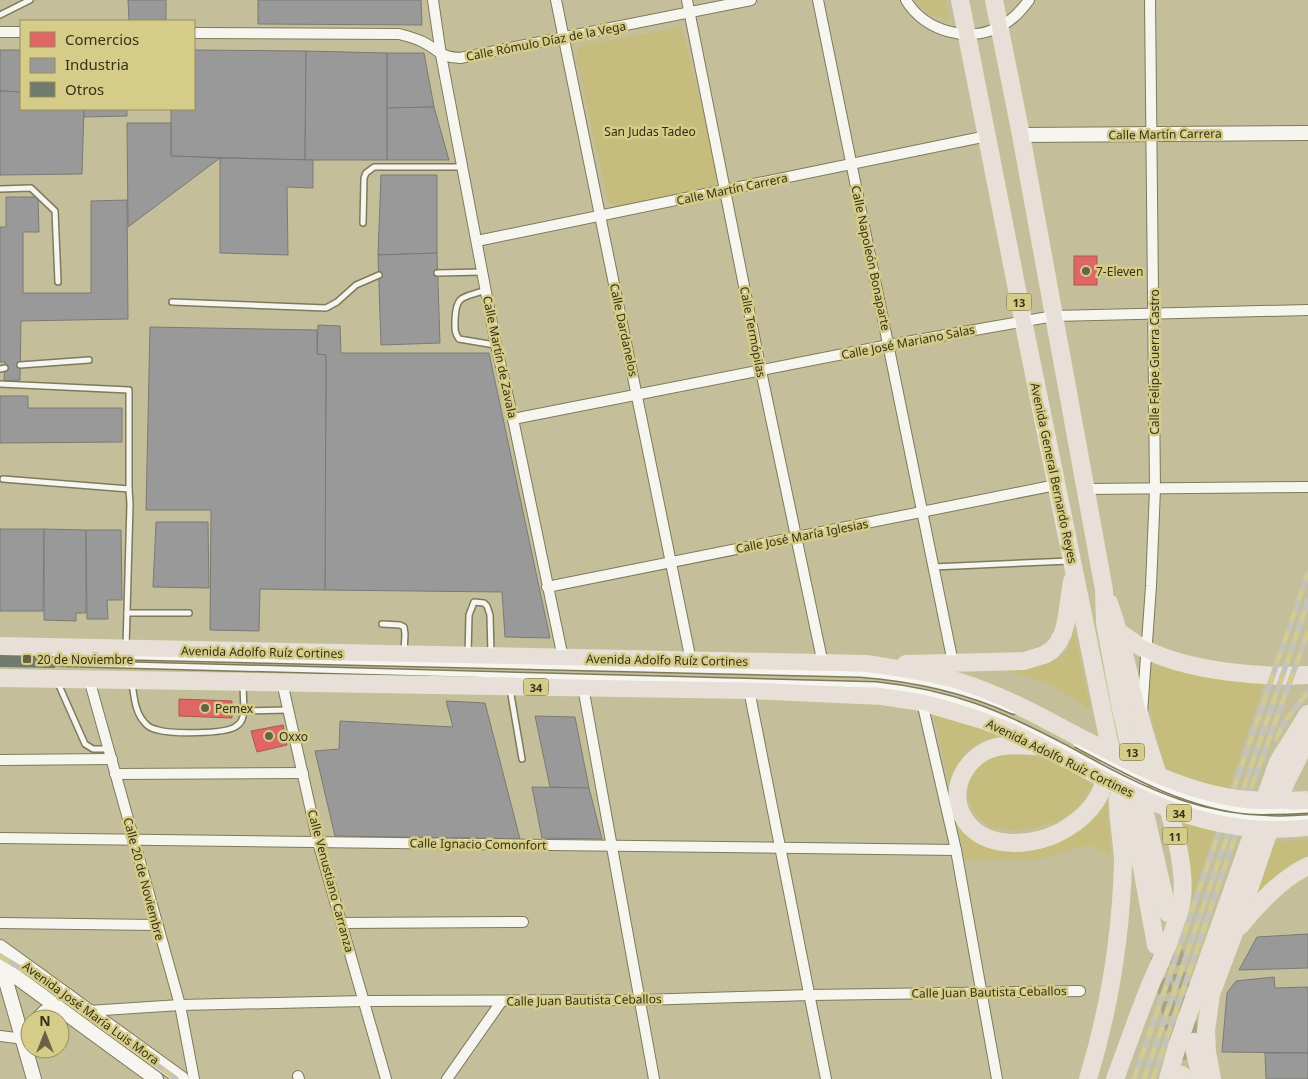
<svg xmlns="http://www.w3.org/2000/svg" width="1308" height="1079" viewBox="0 0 1308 1079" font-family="'Noto Sans',sans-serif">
<rect width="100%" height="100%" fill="#c4bf9a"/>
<!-- green -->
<g fill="#c5bc7d">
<path d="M 915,0 L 945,0 L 949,20 L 930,14 Z"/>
<path d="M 682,27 L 718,175 L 714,186 L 618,207 L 608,201 L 576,56 L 580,46 Z"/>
<path d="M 1073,627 L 1091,711 C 1058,686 1036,677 996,668 C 1018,667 1063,671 1071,643 C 1072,638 1072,632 1073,627 Z"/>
<path d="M 1150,665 L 1264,682 L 1188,911 L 1190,879 L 1186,847 L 1151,716 L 1149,690 Z"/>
<path d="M 934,714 L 1004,735 C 965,743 961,753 950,790 Z"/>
<path d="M 1001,754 L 1033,756 L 1065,767 L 1094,784 L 1078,807 L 1062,819 L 1039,827 L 1016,831 L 991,827 L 976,816 L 967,797 L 970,777 L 980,760 Z"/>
<path d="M 1107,801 L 1111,855 L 1090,845 L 1035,860 L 965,860 L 952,802 L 999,846 L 1088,821 Z"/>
<path d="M 1308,840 L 1308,855 L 1285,868 L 1251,901 L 1269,842 Z"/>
</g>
<!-- shops -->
<g fill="#e06666" stroke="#ad564e">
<rect x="1074" y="256" width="23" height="29"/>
<path d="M 179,699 L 232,701 L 232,718 L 179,716 Z"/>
<path d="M 283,725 L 287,745 L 257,752 L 251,731 Z"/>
</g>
<!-- industry -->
<g fill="#999" stroke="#7b7a72">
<path d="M 128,0 L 166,0 L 166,21 L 129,21 Z"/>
<path d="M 258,0 L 421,0 L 422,25 L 258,24 Z"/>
<path d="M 0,50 L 21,50 L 21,92 L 0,91 Z"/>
<path d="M 194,50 L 306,51 L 305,160 L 171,156 L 171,109 L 194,109 Z"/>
<path d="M 306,51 L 387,53 L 387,160 L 305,160 Z"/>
<path d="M 387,53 L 424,53 L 434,107 L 387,108 Z"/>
<path d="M 0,91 L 21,92 L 21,109 L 84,109 L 82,174 L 0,175 Z"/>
<path d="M 434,107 L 449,160 L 387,160 L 387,108 Z"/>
<path d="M 84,109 L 127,109 L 127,116 L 84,117 Z"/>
<path d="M 127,123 L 171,123 L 171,156 L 220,158 L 128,227 Z"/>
<path d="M 220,158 L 313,160 L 313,188 L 287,187 L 288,255 L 220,253 Z"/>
<path d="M 381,175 L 437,175 L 437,253 L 378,255 Z"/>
<path d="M 6,197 L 38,197 L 39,232 L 23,232 L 23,293 L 91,293 L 91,201 L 127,200 L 128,319 L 21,321 L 20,380 L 4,381 L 5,362 L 0,362 L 0,227 L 6,227 Z"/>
<path d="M 437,253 L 440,343 L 381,345 L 378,255 Z"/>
<path d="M 318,325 L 340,326 L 341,353 L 489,353 L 550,638 L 505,637 L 502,592 L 325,590 L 326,355 L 317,354 Z"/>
<path d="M 150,327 L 317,330 L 317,354 L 326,355 L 325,590 L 260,589 L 259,631 L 210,630 L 211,510 L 146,510 Z"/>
<path d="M 0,396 L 28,396 L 28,408 L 122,408 L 122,442 L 0,443 Z"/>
<path d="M 156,522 L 208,522 L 209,588 L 153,587 Z"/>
<path d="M 0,529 L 44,529 L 43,611 L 0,611 Z"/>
<path d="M 44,529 L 86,530 L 86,613 L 76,613 L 76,621 L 44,620 Z"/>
<path d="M 86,530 L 121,530 L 122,600 L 107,600 L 108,619 L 87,619 Z"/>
<path d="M 446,701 L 485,703 L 520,839 L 335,836 L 315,751 L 339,749 L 340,721 L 453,727 Z"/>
<path d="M 535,716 L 575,717 L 589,788 L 550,787 Z"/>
<path d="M 532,787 L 589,788 L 602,839 L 542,838 Z"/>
<path d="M 1308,934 L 1308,968 L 1239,970 L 1257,937 Z"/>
<path d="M 1274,977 L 1275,988 L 1308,987 L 1308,1053 L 1222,1052 L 1227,993 L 1236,981 Z"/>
<path d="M 1265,1053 L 1308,1053 L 1308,1079 L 1266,1079 Z"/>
</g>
<!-- building -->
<path fill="#707a6d" d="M 0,650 L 55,651 L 55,668 L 0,667 Z"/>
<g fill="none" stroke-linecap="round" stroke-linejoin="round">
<!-- primary-tunnel -->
<g stroke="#a8a380" stroke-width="15" stroke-dasharray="15 8" stroke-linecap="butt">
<path d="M 1171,928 L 1193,1042"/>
<path d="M 1158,956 L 1182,1075"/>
</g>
<defs>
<g id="lane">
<path d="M 0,15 L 30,0"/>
<path d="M 0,189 L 31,188 L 55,211 L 58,282"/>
<path d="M 363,223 L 364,178 L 366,173 L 374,167 L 462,167"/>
<path d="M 437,273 L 482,272"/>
<path d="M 486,290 C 463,298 456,294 455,320 C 455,328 454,332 459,339 L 495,345"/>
<path d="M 172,302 L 326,308 L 337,302 L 356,285 L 379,275"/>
<path d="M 20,365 L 89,360"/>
<path d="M 0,369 L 5,368"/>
<path d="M 0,384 L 129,390 L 129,489"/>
<path d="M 3,479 L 129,489 L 130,504 L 126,648"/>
<path d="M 933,567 L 1070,561"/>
<path d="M 127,613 L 189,613"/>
<path d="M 382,624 L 400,625 L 404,627 L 405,634 L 404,652"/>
<path d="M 468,654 L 469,615 L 474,602 L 484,603 L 487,606 L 490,615 L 491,654"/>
<path d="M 55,655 L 860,674 C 913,678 964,689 1013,711"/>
<path d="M 55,663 L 876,685 C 951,693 999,713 1065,748"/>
<path d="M 57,681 L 85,744 L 93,749 L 109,749"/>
<path d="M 132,683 C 134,696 135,713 145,723 C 148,727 153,729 158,730 C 172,734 224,734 235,727 C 242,723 243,718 244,711"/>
<path d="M 243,685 L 244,711 L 288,710"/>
<path d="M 510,689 L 522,759"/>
<path d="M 1287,811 L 1308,810"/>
</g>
<g id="street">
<path d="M 433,0 L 441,55 L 496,345 L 513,419 L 563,658"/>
<path d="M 556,0 L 691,661"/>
<path d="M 687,0 L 761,371 L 823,664"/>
<path d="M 818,0 L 953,663"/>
<path d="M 906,0 C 924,31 969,44 1001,26 C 1013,20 1021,11 1029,0"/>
<path d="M 0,32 L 21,32"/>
<path d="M 194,33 L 399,34 C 407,36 415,38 423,42 C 439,50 439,57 460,58 L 751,0"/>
<path d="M 477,241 L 987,136"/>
<path d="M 513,419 L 889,345 L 1054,316 L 1308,310"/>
<path d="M 1085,489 L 1308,487"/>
<path d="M 547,587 L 1056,485"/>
<path d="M 89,679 L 180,1005 L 194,1079"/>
<path d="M 282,682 L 318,842 L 386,1079"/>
<path d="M 583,687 L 654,1079"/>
<path d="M 749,690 L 826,1079"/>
<path d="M 922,702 L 956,850 L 997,1079"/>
<path d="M 1142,713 L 1151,586 L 1155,489 L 1150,0"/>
<path d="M 0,760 L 112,759"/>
<path d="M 115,774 L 303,773"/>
<path d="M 0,838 L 956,850"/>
<path d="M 0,923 L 156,925"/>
<path d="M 341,923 L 523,922"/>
<path d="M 88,1011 L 180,1005 L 364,1001 L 640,1000 L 810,995 L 1080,991"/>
<path d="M 0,1036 L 24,1039"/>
<path d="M 298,1076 L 299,1079"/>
<path d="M 447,1079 L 501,1002"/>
</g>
<g id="secondary">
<path d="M 1021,135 L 1308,133"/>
<path d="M 0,947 L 182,1079"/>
<path d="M 1,964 L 34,1079"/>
<path d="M 0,965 L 156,1079"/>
<path d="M 38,1019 L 45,1012 L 57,1006"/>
</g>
<g id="primary">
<path d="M 960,0 L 1023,320 L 1108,738 L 1119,782 L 1137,841 L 1156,945"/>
<path d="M 994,0 L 1021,135 L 1104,590 L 1105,623 L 1121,709 L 1168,913"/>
<path d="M 1109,603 C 1123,642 1130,683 1142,724 C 1155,772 1191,857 1181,905 C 1175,932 1162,958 1151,983 C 1138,1015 1127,1047 1115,1079"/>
<path d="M 1116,630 C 1126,637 1135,644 1145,649 C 1187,671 1262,678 1308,675"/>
<path d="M 0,646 L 866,664 C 898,669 930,673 960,682 C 1001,695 1038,715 1075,735"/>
<path d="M 906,664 L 1024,661 L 1044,655 L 1052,650 L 1058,643 L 1063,633 L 1066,622 L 1072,581"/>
<path d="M 0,678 L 749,690 L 882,696 L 922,702 L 983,720 L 1012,731 L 1061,756"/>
<path d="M 1035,746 C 1023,745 1010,744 997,747 C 968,754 948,786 962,815 C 981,853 1038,847 1067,828 C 1090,814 1105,794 1107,767"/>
<path d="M 1240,926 C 1259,903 1281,879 1308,866"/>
<path d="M 1193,1042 L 1201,1079"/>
<path d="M 1182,1075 L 1183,1079"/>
<path d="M 1088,1079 C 1109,1010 1121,936 1123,863 C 1123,842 1117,820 1118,798"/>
<path d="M 1168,1079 L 1177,1046 L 1278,762 L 1308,714"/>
<path d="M 1212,1079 L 1207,1052 L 1206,1031 L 1211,994 L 1234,933 L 1285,784 L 1308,738"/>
</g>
</defs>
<!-- lane casing -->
<use href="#lane" stroke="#7e7a5b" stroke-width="8"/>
<!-- street casing -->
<use href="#street" stroke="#7e7a5b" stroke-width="12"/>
<!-- secondary casing -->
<use href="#secondary" stroke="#7e7a5b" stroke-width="16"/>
<!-- primary casing -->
<use href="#primary" stroke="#e4e2d2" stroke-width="18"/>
<!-- lane -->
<use href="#lane" stroke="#f6f5f0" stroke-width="5"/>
<!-- street -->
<use href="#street" stroke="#f6f5f0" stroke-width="10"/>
<!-- secondary -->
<use href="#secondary" stroke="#f6f5f0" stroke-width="14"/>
<!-- primary -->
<use href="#primary" stroke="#e8e0d8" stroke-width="15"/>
<defs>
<g id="rail">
<path d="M 1276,739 L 1285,721 L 1308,692"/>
<path d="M 0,956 L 42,981 L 176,1079"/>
<path d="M 1134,1079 L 1308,573"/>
<path d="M 1144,1079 L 1308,601"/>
<path d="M 1153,1079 L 1251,789 L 1308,632"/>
</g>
</defs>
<!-- rail casing -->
<use href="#rail" stroke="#c4c3b9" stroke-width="5.5"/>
<!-- rail -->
<use href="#rail" stroke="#d5cc89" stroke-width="4" stroke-dasharray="11" stroke-linecap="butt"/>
<defs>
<g id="lane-bridge">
<path d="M 1076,744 C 1130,773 1186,805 1249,811 C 1262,812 1275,811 1287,811"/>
<path d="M 1065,748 C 1148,794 1210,826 1308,818"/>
</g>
<g id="primary-bridge">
<path d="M 1075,735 C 1120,758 1166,784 1216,795 C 1246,802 1277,802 1308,800"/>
<path d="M 1061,756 C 1141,799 1213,838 1308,827"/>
</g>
</defs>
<!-- lane-bridge casing -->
<use href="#lane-bridge" stroke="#7e7a5b" stroke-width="8" stroke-linecap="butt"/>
<!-- primary-bridge casing -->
<use href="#primary-bridge" stroke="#e4e2d2" stroke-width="18" stroke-linecap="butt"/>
<!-- lane-bridge -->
<use href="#lane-bridge" stroke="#f6f5f0" stroke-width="5"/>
<!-- primary-bridge -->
<use href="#primary-bridge" stroke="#e8e0d8" stroke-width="15"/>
</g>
<!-- markers -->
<g fill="#686344" stroke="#d5cc89" stroke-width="2">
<circle cx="1086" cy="271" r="5"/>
<rect x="22" y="654" width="10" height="10" rx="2.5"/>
<circle cx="205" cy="708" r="5"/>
<circle cx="269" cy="736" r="5"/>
</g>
<g text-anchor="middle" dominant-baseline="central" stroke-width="5" stroke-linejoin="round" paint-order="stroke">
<!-- shield labels -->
<g fill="#d5cc89" stroke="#666038" stroke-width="1">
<rect x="1006.5" y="293.5" width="25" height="17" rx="4"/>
<rect x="523.5" y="678.5" width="25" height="17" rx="4"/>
<rect x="1119.5" y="743.5" width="25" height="17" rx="4"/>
<rect x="1166.5" y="804.5" width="25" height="17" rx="4"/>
<rect x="1162.5" y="827.5" width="25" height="17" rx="4"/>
</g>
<g font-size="11" font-weight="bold" fill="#363216">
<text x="1019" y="302">13</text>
<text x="536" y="687">34</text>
<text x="1132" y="752">13</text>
<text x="1179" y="813">34</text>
<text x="1175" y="836">11</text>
</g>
<!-- street labels -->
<g font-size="12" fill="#363216" stroke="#d5cc89">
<text transform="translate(546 41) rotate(-11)">Calle Rómulo Díaz de la Vega</text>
<text transform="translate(1165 134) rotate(-1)">Calle Martín Carrera</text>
<text transform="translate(732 189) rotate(-12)">Calle Martín Carrera</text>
<text transform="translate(871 258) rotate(78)">Calle Napoleón Bonaparte</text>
<text transform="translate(624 330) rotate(78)">Calle Dardanelos</text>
<text transform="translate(753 332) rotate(79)">Calle Termópilas</text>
<text transform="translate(908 342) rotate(-11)">Calle José Mariano Salas</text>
<text transform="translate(500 357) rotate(78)">Calle Martín de Zavala</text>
<text transform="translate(1154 362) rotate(-90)">Calle Felipe Guerra Castro</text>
<text transform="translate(1054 473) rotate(78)">Avenida General Bernardo Reyes</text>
<text transform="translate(802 536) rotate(-11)">Calle José María Iglesias</text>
<text transform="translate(262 652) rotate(1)">Avenida Adolfo Ruíz Cortines</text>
<text transform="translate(667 660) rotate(1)">Avenida Adolfo Ruíz Cortines</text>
<text transform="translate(1060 758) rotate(26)">Avenida Adolfo Ruíz Cortines</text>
<text transform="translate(478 844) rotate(1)">Calle Ignacio Comonfort</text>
<text transform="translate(144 879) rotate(75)">Calle 20 de Noviembre</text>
<text transform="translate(331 881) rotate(75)">Calle Venustiano Carranza</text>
<text transform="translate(989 992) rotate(-1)">Calle Juan Bautista Ceballos</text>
<text transform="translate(584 1000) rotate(-1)">Calle Juan Bautista Ceballos</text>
<text transform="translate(91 1013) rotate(36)">Avenida José María Luis Mora</text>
</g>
<!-- park labels -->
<g font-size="12" fill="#2e2b13" stroke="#d5cc89">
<text x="650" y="131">San Judas Tadeo</text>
</g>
<!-- poi labels -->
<g font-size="12" fill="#363216" stroke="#d5cc89" text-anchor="start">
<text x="1096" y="271">7-Eleven</text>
<text x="37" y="659">20 de Noviembre</text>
<text x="215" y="708">Pemex</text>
<text x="279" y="736">Oxxo</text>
</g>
</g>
<!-- legend -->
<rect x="20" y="20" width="175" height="90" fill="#d5cc89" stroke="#958e5b"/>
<rect x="30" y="32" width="25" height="15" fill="#e06666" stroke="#958e5b"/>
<text x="65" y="45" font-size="15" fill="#363216">Comercios</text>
<rect x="30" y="58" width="25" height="15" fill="#999999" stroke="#958e5b"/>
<text x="65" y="70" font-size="15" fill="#363216">Industria</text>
<rect x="30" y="82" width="25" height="15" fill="#707a6d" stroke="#958e5b"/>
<text x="65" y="95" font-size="15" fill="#363216">Otros</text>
<!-- north arrow -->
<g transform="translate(45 1034)"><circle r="24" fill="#d5cc89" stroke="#958e5b"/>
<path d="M0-4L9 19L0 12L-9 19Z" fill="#686344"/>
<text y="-8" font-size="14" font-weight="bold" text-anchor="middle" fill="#363216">N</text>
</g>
</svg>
